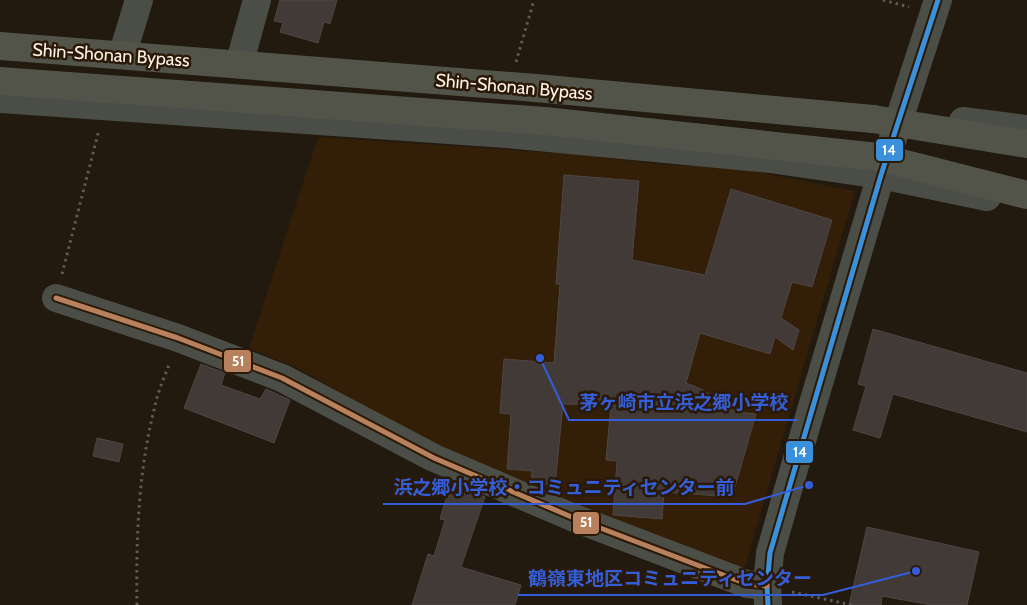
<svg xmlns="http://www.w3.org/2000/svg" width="1027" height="605" viewBox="0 0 1027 605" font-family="Cabin,'Noto Sans JP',sans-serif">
<rect width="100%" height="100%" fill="#22190f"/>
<!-- built -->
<path fill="#331f08" d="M 318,137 L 573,154 L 658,164 L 741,169 L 855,191 L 744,570 L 518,482 L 431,445 L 299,369 L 249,348 Z"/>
<!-- building -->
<g fill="#423a37" stroke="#4f4645">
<path d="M 280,0 L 337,0 L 330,24 L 324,22 L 318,43 L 280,32 L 283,23 L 274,21 Z"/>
<path d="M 564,175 L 639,181 L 632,260 L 705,275 L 731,189 L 832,220 L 812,287 L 792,282 L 781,318 L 799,330 L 793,350 L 775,337 L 770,354 L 700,333 L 686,383 L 703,390 L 737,412 L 756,414 L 732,497 L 664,492 L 662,519 L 613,515 L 617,461 L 606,460 L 611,405 L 563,404 L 555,485 L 531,483 L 532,471 L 507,469 L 511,414 L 500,413 L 504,359 L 554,363 L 560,284 L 556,284 Z"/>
<path d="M 873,329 L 1027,373 L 1027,432 L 893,394 L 880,438 L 853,430 L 866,386 L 858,384 Z"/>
<path d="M 201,364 L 225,373 L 221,385 L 260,399 L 266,389 L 290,400 L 274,443 L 184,408 Z"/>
<path d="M 97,438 L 123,444 L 119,462 L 93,456 Z"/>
<path d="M 451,482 L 485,497 L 461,567 L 521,585 L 515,605 L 412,605 L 428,554 L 434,556 L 445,520 L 440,519 Z"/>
<path d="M 867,527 L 979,552 L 967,605 L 931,605 L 882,596 L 881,605 L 849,605 Z"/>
</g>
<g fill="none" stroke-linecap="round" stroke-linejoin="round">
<!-- path -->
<g stroke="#5c5b55" stroke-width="3" stroke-dasharray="2.5 4" stroke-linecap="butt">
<path d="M 883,0 L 909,7"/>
<path d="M 516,62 L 534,0"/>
<path d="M 62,274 L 99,130"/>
<path d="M 792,592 L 852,605"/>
<path d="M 137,605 C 136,540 138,474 154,410 C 157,394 164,378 170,362"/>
</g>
<!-- minor -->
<g stroke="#4b4e47" stroke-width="28">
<path d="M 125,46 L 139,0"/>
<path d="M 242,54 L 257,0"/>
<path d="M 0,99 L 506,134 L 770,159 L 881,175 L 987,197"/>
<path d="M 963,121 L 1027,129"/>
<path d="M 56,298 L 178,338 L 282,378 L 434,458 L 574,518 L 747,584 L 767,586"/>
<path d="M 768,604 L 767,586 L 770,553 L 806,427 L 881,175 L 938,0"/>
</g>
<!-- highway -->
<g stroke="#52544a" stroke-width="28">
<path d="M 0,46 L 536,88 L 873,119"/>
<path d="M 0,81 L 545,121 L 878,157"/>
</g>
<!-- highway-bridge -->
<g stroke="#52544a" stroke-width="28">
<path d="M 873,119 L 1027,144"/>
<path d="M 878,157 L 1027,195"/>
</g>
<defs>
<path id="bus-1" d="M 768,605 L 767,586 L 770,553 L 881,175 L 938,0"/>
<path id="bus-2" d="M 56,298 L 178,338 L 282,378 L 434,458 L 574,518 L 747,584 L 767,586"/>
</defs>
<!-- bus-1 casing -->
<use href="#bus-1" stroke="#2a1907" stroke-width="9"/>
<!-- bus-2 casing -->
<use href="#bus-2" stroke="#2a1907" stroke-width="9"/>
<!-- bus-1 -->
<use href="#bus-1" stroke="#3a90db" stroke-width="5"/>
<!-- bus-2 -->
<use href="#bus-2" stroke="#b6815c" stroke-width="5"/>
</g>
<g text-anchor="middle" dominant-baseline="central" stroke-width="5" stroke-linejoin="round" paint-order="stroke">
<!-- street labels -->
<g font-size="18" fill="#fef2e6" stroke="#2a1907">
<text transform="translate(111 55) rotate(4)">Shin-Shonan Bypass</text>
<text transform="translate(514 87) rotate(5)">Shin-Shonan Bypass</text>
</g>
</g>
<!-- callouts -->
<path fill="none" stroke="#345ed9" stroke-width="2" d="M540 358L569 420H798M809 485L745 504H383M916 571L823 595H518"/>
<g fill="#345ed9" stroke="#2a1907" stroke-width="2">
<circle cx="540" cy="358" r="5"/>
<circle cx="809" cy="485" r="5"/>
<circle cx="916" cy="571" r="5"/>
</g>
<g font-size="19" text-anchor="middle" font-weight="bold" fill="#345ed9" stroke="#2a1907" stroke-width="5" stroke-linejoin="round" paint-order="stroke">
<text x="684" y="409">茅ヶ崎市立浜之郷小学校</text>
<text x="564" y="494">浜之郷小学校・コミュニティセンター前</text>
<text x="670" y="585">鶴嶺東地区コミュニティセンター</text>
</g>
<g stroke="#2a1907" stroke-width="2">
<rect x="875" y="138" width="29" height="24" rx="5" fill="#3a90db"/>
<rect x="223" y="349" width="29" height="24" rx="5" fill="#b6815c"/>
<rect x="785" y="440" width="29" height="24" rx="5" fill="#3a90db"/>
<rect x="572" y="511" width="28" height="24" rx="5" fill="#b6815c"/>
</g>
<g font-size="14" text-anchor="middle" font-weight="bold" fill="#fff">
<text x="889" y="155">14</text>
<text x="238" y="366">51</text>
<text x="800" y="457">14</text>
<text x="586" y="527">51</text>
</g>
</svg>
